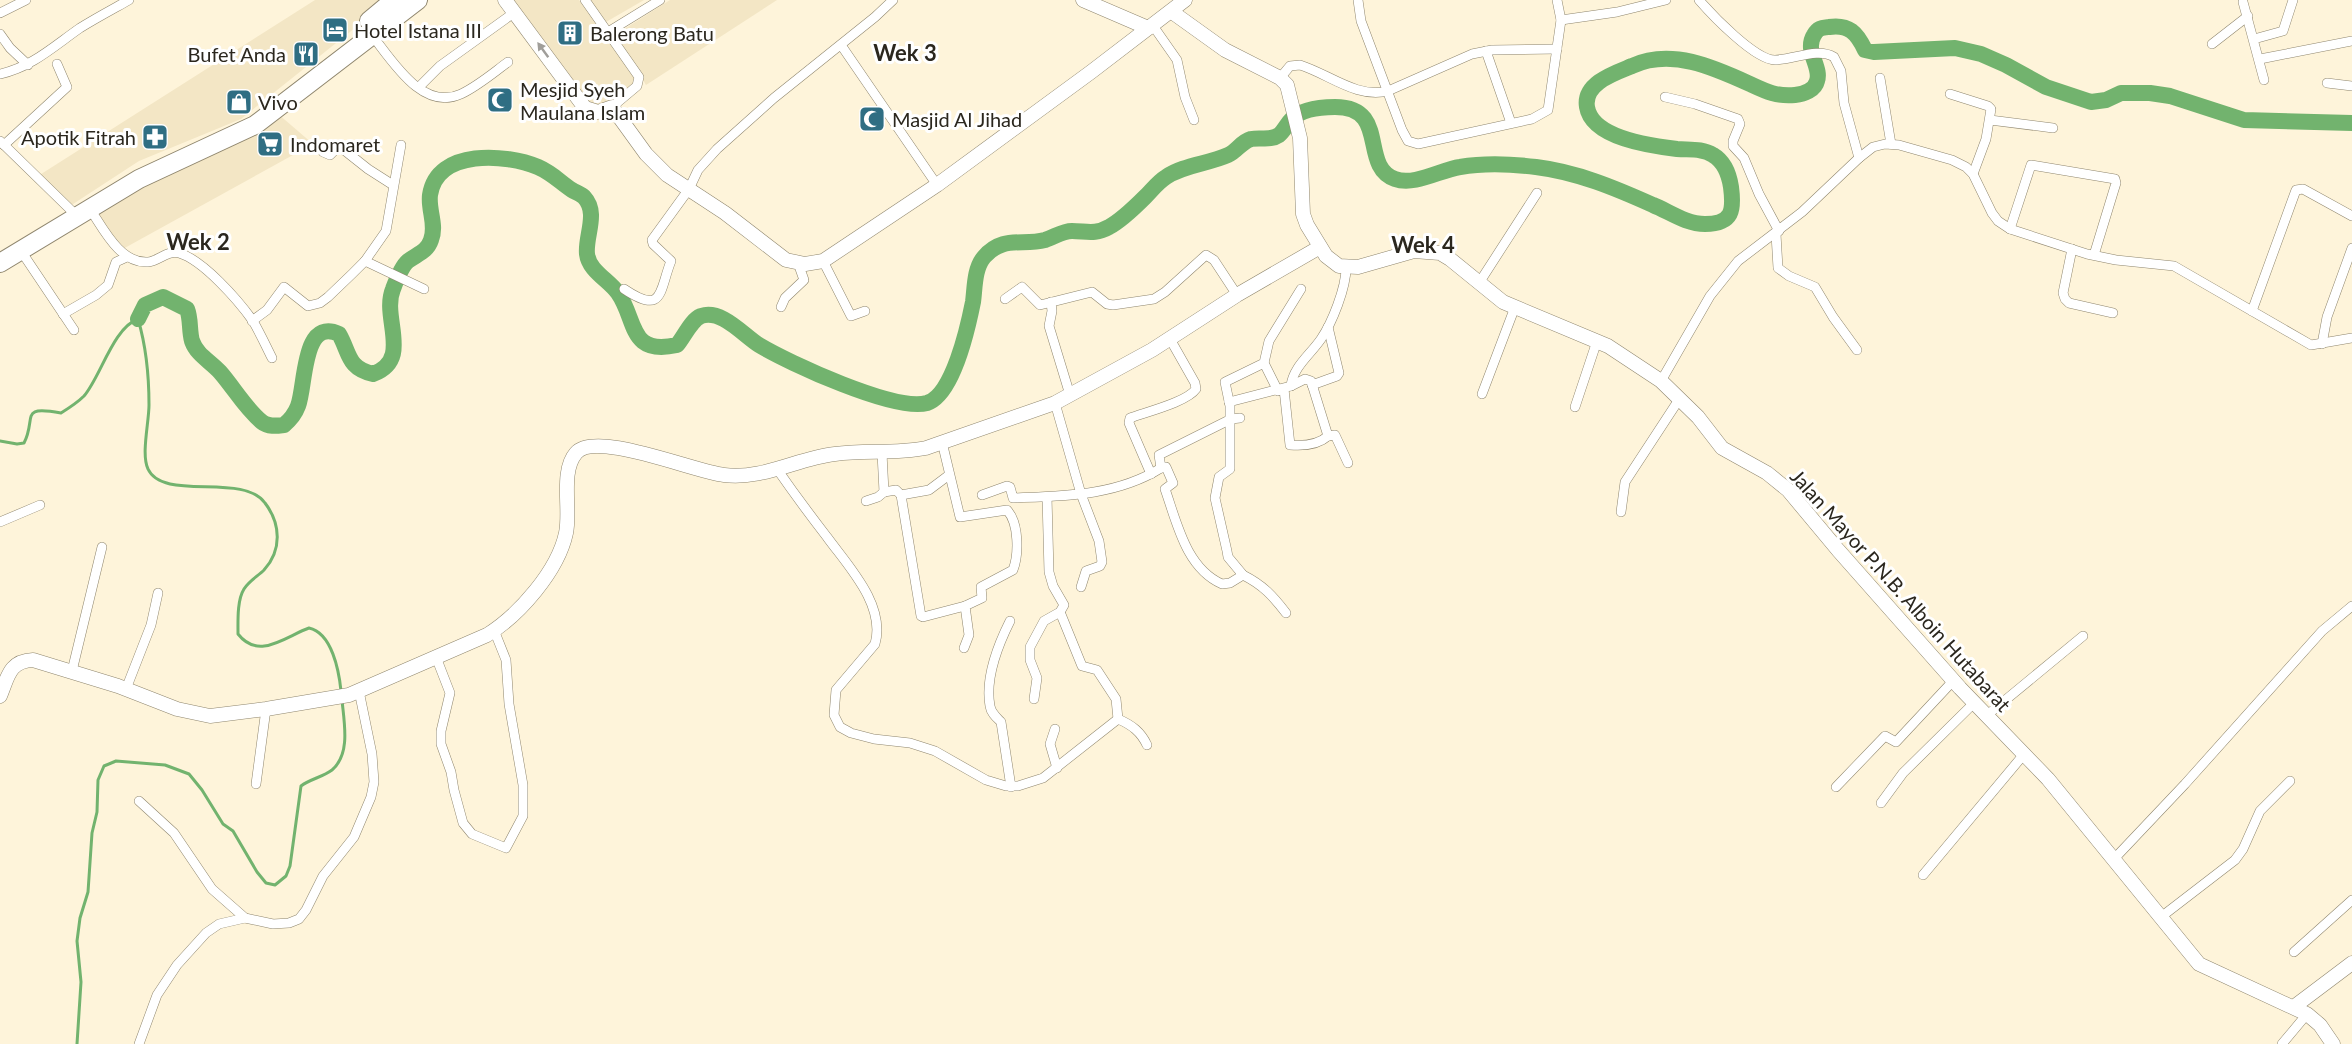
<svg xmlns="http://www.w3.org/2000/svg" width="2352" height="1044" viewBox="0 0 2352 1044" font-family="Lato,sans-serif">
<rect width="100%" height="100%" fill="#fef4da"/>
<!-- built -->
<g fill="#f3e6c5">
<path d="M 315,0 L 390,0 L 241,119 L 139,161 L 70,206 L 38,176 Z"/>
<path d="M 510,0 L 579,0 L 634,73 L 636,82 L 601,108 L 592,107 Z"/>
<path d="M 590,0 L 644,0 L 606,22 Z"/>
<path d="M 670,0 L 777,0 L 646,85 L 615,35 Z"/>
<path d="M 277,113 L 313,144 L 121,250 L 91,211 Z"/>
</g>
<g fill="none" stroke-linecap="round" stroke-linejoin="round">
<!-- stream -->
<g stroke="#72b36e" stroke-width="3">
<path d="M 0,441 L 17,444 L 24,443 C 37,418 18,405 61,413 C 69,408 77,403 84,396 C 101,376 113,328 138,319 C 146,346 149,377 149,405 C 149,422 141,455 148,469 C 163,502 243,472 265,503 C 281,524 282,550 264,570 C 258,576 249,581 244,589 C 237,600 238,621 238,634 C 259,661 286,636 309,628 C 332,633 339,671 341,691"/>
<path d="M 77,1044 L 81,982 L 77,941 L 80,918 L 88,892 L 92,833 L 97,812 L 98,780 L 104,766 L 116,761 L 165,765 L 189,774 L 202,790 L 223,824 L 233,831 L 257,872 L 266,883 L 275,885 L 286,876 L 290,866 L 301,786 C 310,779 323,777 332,770 C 351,754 344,722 342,700"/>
</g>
<!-- river -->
<path stroke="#72b36e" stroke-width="16" d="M 138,319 L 145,305 L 163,297 L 187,309 C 191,319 189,330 192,341 C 197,355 210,361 220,372 C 234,388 245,408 262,422 C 268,427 276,426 284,425 C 290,420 295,414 298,406 C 306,385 302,317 339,334 C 350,353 347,368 373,374 C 413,359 381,318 393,289 C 396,281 401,267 408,261 C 417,254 427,252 431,240 C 437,225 428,210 430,195 C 437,148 507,154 538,167 C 552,173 560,182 572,190 C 575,192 581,194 584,197 C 599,213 585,236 587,254 C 589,271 609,280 618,293 C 637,320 628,356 677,345 C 684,337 691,320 701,316 C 722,309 743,335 759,345 C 789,363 895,412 927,403 C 953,395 968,327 973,302 C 975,288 974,269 984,257 C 1003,235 1022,246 1045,240 C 1055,237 1062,231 1072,231 C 1086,231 1095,235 1109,227 C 1122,220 1135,207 1145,197 C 1152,190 1158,182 1166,177 C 1183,165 1208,164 1228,155 C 1237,151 1241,142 1251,139 C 1261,137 1270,141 1279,135 C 1284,131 1287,124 1291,120 C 1301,109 1320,107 1335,107 C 1390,107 1359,166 1395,179 C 1415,186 1440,170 1460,167 C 1483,163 1512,164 1536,167 C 1577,172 1615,188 1653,205 C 1670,212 1686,224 1705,224 C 1733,224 1734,210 1731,187 C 1729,174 1725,162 1713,155 C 1702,148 1690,150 1677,149 C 1651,146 1592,138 1587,107 C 1583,83 1615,73 1632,66 C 1671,48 1713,67 1750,84 C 1765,91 1777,97 1795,95 C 1804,94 1815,90 1817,81 C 1822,67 1804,51 1814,35 C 1818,28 1821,28 1829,27 C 1849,24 1857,33 1865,50 L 1874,52 L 1955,48 L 1981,54 L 2006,65 L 2046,87 L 2091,102 L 2106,100 L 2121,93 L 2150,93 L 2170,96 L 2244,120 L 2352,123"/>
<defs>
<g id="street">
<path d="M 585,0 L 639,77 L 637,86 L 612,107"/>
<path d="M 1358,0 L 1361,21 L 1402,130 L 1408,141 L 1418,144 L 1532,119 L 1548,110 L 1561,20 L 1557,0"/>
<path d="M 1699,0 C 1712,15 1755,60 1775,60 C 1793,60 1818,47 1834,57 L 1841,71 L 1844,103 L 1859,158"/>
<path d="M 2243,2 L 2264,80"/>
<path d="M 0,13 L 26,0"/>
<path d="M 1561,20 L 1617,12 L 1666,0"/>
<path d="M 1148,28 L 1156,30 L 1177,60 L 1185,97 L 1194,120"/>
<path d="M 608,32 L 660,0"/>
<path d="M 0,34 L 10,48 L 28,65"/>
<path d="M 371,34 C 392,60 422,112 461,94 C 478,86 493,73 508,62"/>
<path d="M 2254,39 L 2283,31 L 2293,0"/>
<path d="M 2212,44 L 2248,16"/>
<path d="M 841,45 L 937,185"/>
<path d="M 1486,51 L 1511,123"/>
<path d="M 2260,59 L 2352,41"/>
<path d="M 0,74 C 32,67 54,46 80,28 C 96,18 113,9 129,0"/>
<path d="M 1280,78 L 1290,66 L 1300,65 C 1329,74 1357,99 1388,91 L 1472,54 L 1492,50 L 1557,49"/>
<path d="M 1880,78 L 1891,144"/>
<path d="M 2327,83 L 2352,86"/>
<path d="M 419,87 L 440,66 L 515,12"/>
<path d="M 1950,94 L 1988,106 L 1991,109 L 1986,139 L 1973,174"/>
<path d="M 1665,97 L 1695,104 L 1738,119 L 1740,124 L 1733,141 L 1733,146 L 1744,158 L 1759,194 L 1779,231"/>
<path d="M 1990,120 L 2053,128"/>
<path d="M 0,141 L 78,217"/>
<path d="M 4,145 L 67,87 L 57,64"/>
<path d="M 323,152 L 330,155 L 339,146 L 368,169 L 393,185"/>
<path d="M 90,209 C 103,228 120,264 148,262 C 159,261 167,250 179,253 C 203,260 238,300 253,321 C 260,333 266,346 272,358"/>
<path d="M 2010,229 L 2031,165 L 2115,179 L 2116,183 L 2094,255"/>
<path d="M 1776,234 L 1778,268 L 1789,276 L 1815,287 L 1833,317 L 1857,350"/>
<path d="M 2072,249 L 2063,293 L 2065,299 L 2069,303 L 2113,313"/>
<path d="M 21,251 L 74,330"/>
<path d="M 365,261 L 424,289"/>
<path d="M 823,261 L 851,316 L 865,311"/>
<path d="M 1479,283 L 1537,193"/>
<path d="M 624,289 C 664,316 659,291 671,261 L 653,244 L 652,240 L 689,189 L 698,170 L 717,149 L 774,98 L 875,17 L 893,0"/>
<path d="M 1005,299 L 1022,287 L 1040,305 L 1092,292 L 1107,304 L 1113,305 L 1154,299 L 1165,292 L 1206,255 L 1214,260 L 1237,295"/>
<path d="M 1051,302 L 1052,311 L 1049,326 L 1070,395"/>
<path d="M 781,307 L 785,298 L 804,280 L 798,263"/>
<path d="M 2252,311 L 2296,190 L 2303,189 L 2352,216"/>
<path d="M 63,314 L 96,295 L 108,285 L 116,262 L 127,257"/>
<path d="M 252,321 L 267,310 L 284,287 L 308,306 L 320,303 L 328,297 L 352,274 L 365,261 L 386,231 L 401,145"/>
<path d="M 2322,344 L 2327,317 L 2352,248"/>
<path d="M 1264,363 L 1278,391"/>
<path d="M 1661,381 L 1710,296 L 1738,261 L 1802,212 L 1859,158 L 1873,147 L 1885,144 L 1899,145 L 1952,160 L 1966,167 L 1973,174 L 1992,213 L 1998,221 L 2010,229 L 2087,254 L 2116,260 L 2174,266 L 2311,345 L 2352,338"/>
<path d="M 1312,385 L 1337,376 L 1339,373 L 1328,327"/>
<path d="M 1284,389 L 1290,445 C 1302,446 1318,445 1328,436 L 1311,381 L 1305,379 L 1291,386"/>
<path d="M 1482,394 L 1515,307"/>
<path d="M 1229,402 L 1291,386 C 1293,367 1310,355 1321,339 C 1332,323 1346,288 1346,268"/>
<path d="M 1055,403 L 1081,494 L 1099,541 L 1102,562 L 1100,566 L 1086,571 L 1081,587"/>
<path d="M 1575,407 L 1597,341"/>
<path d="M 1328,436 L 1335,435 L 1348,463"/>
<path d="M 942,442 L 960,517 L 1007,510 C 1019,523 1019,554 1013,570 L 981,587 L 982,598 L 965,606 L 969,635 L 964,648"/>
<path d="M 882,453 L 884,492 L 896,490 L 901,495 L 921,616 L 923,617 L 965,606"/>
<path d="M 1161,468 L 1166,467 L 1173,483 L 1165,489 C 1177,523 1186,568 1222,584 L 1230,583 L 1243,575 C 1263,585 1273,596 1286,613"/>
<path d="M 777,469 C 793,492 810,515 827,537 C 848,566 886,605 875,644 L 836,690 L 834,715 L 840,727 L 851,733 L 874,739 L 910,743 L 935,751 L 986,780 L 1006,786 L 1018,786 L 1043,778 L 1118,719 C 1132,725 1141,732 1147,745"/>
<path d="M 1151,474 L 1129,423 L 1130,418 C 1146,412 1187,402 1196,389 L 1195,383 L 1170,339"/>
<path d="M 901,495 L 929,490 L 949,475"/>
<path d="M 982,495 L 1007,486 L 1010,487 L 1013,498 C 1064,496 1116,496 1161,468 L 1159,455 L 1231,419 L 1240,418"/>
<path d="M 866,501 L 878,497 L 884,492"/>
<path d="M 1621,512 L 1625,482 L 1680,398"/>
<path d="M 0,522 L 40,505"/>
<path d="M 1243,575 L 1228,557 L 1227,551 L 1215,498 L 1219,477 L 1230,469 L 1230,406 L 1225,382 L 1264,363 L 1269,341 L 1301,289"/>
<path d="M 1060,612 L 1082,666 L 1097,670 L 1116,699 L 1118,719"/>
<path d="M 1010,621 C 998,645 985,679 990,706 C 991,713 996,717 1001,722 L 1011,787"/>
<path d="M 436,657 L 450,693 L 441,731 L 441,744 L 451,772 L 454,790 L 463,823 L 472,834 L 506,848 L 523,816 L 523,785 L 509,704 L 506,660 L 494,630"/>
<path d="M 72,671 L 102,547"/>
<path d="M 126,689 L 151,625 L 158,593"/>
<path d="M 1034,699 L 1037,678 L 1030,660 L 1030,647 L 1044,621 L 1060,612 L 1064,605 L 1053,586 L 1049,572 L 1047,497"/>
<path d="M 1986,716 L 2083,636"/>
<path d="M 1055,729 L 1050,744 L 1057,768"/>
<path d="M 256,784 L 266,709"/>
<path d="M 1836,787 L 1885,736 L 1896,742 L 1953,681"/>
<path d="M 139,801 L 174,833 L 212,889 L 245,918 L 273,924 L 289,923 L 299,919 L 306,910 L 323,876 L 354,837 L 371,797 L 374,782 L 372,754 L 359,691"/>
<path d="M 1881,803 L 1903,773 L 1974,703"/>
<path d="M 2114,859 L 2185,784 L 2322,631 L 2352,606"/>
<path d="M 1923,875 L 2025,753"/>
<path d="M 2161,917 L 2235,860 L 2243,849 L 2260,811 L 2290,781"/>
<path d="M 2294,952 L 2352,900"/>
<path d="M 139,1044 L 157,995 L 177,965 L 206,933 L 219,924 L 245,918"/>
<path d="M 2282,1044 L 2307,1014"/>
</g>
<g id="secondary">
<path d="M 505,0 L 585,108 L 598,112 L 612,107 L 646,154 L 667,175 L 725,213 L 786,260 L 805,264 L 823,261 L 937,185 L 1091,72 L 1185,0"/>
<path d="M 1083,0 L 1148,28"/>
<path d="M 1172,12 L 1225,50 L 1280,78 L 1287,85 L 1300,138 L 1303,214 L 1307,225 L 1326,256 L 1339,266 L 1358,267 L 1414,251 L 1440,253 L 1450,259 L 1503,302 L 1608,346 L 1661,381 L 1698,417 L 1722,448 L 1767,473 L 1788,490 L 1838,550 L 1960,688 L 2048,779 L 2199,964 L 2307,1014 L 2320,1025 L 2333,1044"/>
<path d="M 0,696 C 8,677 9,661 33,660 L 118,686 L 177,709 L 210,716 L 266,709 L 349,695 L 487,635 C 519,615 558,571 566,533 C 571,510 560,471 576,453 C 595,430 695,472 724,475 C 763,480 798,458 835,454 C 866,450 895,454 926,448 L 1055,403 L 1152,350 L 1237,295 L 1320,247"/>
<path d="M 2295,1006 L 2352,963"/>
</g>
<g id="highway">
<path d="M 369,21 L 394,0"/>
<path d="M 0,263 L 139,179 L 255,125 L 418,0"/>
</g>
</defs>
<!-- street casing -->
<use href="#street" stroke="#8f866e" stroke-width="10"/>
<!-- secondary casing -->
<use href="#secondary" stroke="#8f866e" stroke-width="15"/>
<!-- highway casing -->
<use href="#highway" stroke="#8f866e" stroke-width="20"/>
<!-- street -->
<use href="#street" stroke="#fff" stroke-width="9"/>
<!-- secondary -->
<use href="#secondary" stroke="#fff" stroke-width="14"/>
<!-- highway -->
<use href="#highway" stroke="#fff" stroke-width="18"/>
</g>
<!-- one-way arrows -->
<defs><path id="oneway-solid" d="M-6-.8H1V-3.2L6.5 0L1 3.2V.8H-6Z" transform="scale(1.5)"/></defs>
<use fill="#a09e9a" href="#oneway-solid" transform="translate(543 50) rotate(-126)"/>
<!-- icons -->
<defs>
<symbol id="hotel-square" viewBox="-11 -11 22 22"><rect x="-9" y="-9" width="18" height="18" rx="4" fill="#2f6e83" stroke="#fff"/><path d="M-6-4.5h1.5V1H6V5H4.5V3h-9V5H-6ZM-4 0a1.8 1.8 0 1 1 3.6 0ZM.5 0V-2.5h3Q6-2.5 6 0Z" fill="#fff"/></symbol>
<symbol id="building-square" viewBox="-11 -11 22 22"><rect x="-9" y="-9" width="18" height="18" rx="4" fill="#2f6e83" stroke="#fff"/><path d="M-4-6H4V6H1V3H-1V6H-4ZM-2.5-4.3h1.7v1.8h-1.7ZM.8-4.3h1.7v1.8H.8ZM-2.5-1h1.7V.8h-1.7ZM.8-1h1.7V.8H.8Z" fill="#fff"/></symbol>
<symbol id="restaurant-square" viewBox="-11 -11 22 22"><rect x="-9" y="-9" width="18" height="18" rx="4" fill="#2f6e83" stroke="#fff"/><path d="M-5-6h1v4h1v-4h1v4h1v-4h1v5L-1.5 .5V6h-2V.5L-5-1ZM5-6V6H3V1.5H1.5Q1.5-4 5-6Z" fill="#fff"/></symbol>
<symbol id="mosque-square" viewBox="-11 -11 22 22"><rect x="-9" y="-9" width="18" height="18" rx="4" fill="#2f6e83" stroke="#fff"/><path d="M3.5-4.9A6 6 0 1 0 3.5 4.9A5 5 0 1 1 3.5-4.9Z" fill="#fff"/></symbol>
<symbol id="shop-square" viewBox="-11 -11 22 22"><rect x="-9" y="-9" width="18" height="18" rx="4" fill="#2f6e83" stroke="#fff"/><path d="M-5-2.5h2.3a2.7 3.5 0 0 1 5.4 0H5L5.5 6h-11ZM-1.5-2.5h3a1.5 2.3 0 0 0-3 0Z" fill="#fff"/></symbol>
<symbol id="pharmacy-square" viewBox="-11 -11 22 22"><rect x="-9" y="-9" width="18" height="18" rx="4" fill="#2f6e83" stroke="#fff"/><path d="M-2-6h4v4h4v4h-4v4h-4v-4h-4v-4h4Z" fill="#fff"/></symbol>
<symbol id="supermarket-square" viewBox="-11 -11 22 22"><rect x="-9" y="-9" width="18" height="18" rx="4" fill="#2f6e83" stroke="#fff"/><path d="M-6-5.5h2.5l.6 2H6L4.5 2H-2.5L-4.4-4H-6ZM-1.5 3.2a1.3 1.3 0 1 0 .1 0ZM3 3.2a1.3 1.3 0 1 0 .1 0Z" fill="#fff"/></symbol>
</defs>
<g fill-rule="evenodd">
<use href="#hotel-square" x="320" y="15" width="30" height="30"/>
<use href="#building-square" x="555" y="18" width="30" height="30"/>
<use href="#restaurant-square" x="291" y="39" width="30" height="30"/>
<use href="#mosque-square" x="485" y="85" width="30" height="30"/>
<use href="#shop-square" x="224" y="87" width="30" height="30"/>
<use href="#mosque-square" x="857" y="104" width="30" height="30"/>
<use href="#pharmacy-square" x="140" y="122" width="30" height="30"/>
<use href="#supermarket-square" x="255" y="129" width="30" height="30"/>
</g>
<g text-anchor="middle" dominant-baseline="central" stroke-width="6" stroke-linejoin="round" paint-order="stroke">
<!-- poi labels -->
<g font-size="20" fill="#2b271e" stroke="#fff" text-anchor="start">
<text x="354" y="30">Hotel Istana III</text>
<text x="590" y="33">Balerong Batu</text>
<text x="286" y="54" text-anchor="end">Bufet Anda</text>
<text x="520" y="89">Mesjid Syeh<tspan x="520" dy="23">Maulana Islam</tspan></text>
<text x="258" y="102">Vivo</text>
<text x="892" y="119">Masjid Al Jihad</text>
<text x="136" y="137" text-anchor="end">Apotik Fitrah</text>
<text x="290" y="144">Indomaret</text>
</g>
<!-- street labels -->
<g font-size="20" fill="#2b271e" stroke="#fff">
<text transform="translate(1901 590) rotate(48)">Jalan Mayor P.N.B. Alboin Hutabarat</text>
</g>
<!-- quarter labels -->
<g font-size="22" font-weight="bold" fill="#2b271e" stroke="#fff">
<text x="905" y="52">Wek 3</text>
<text x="198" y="241">Wek 2</text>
<text x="1423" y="244">Wek 4</text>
</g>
</g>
</svg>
